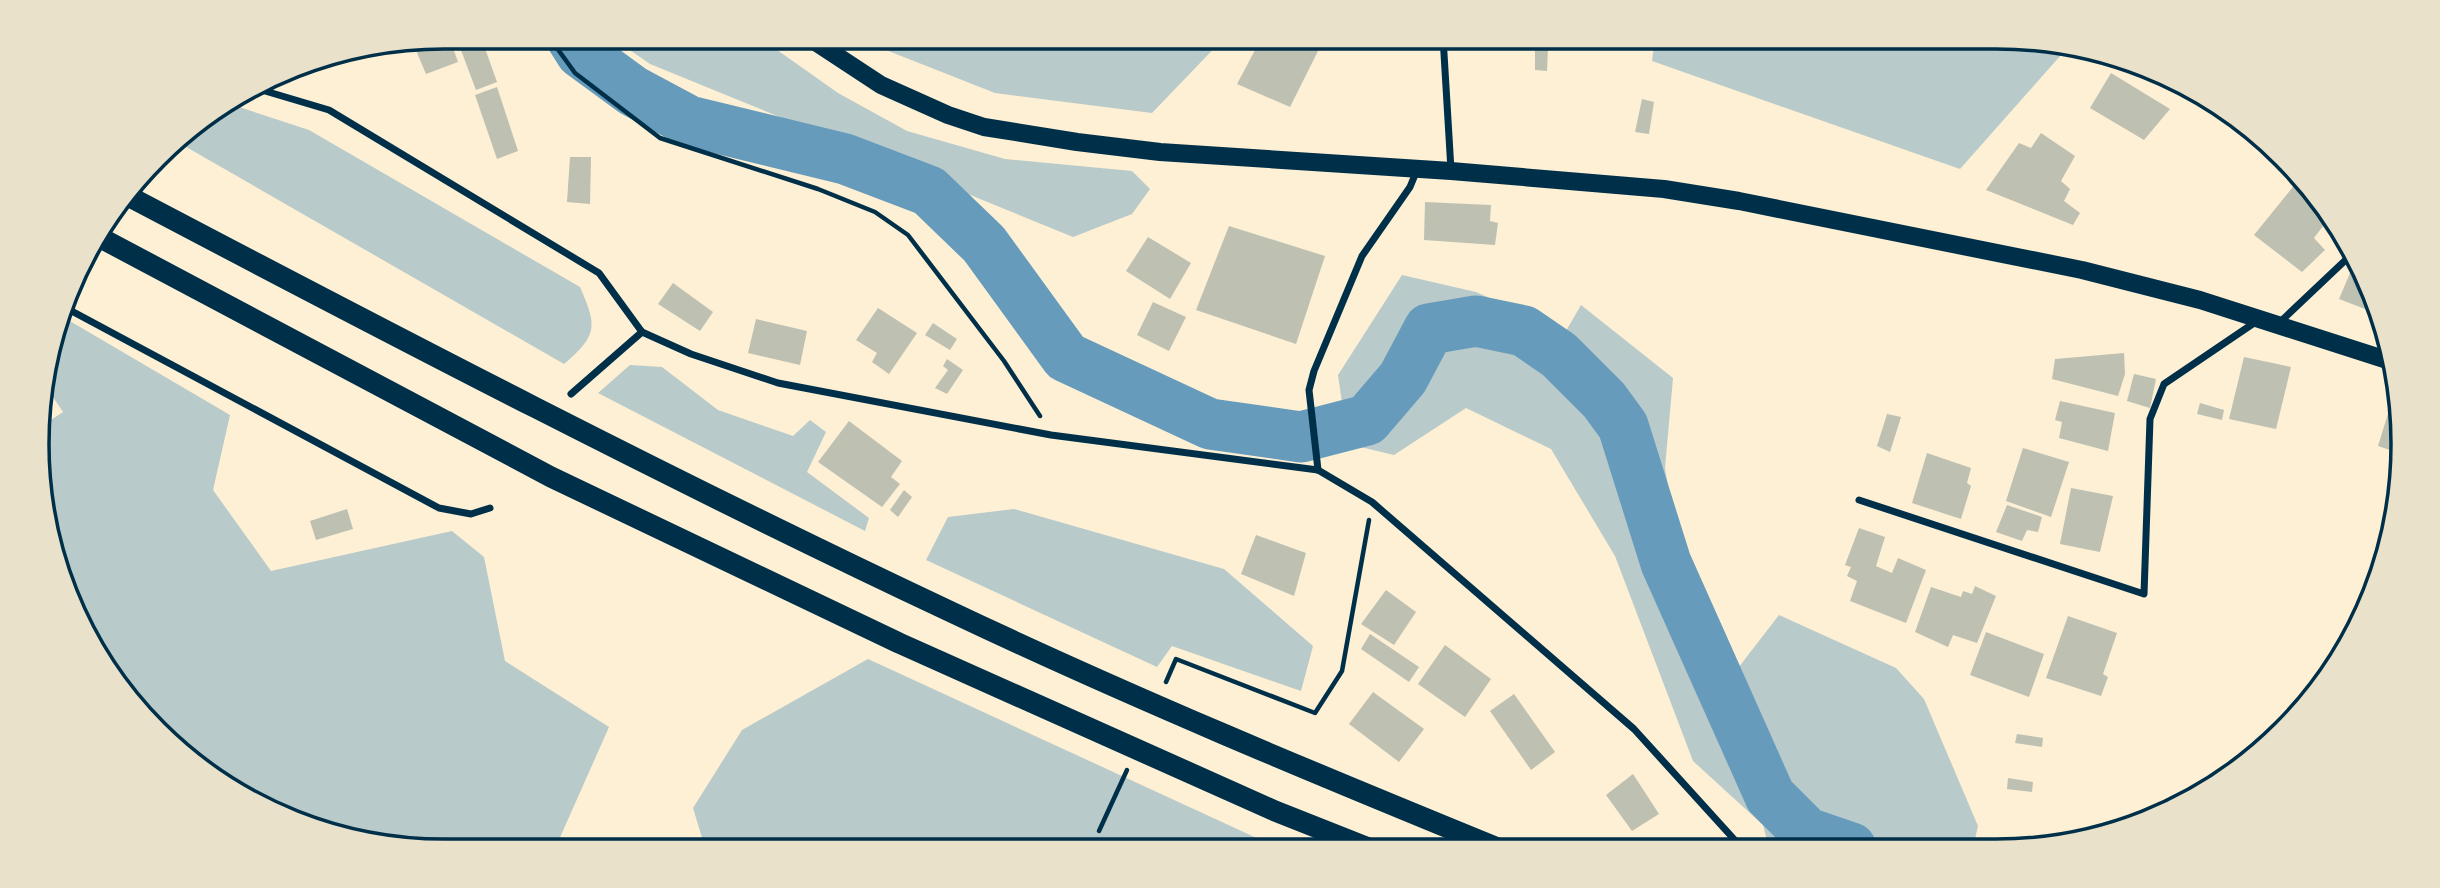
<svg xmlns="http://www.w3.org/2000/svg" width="2440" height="888" viewBox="0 0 2440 888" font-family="Jost,sans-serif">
<rect width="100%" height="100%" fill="#fdf0d5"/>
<!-- green -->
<g fill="#b9caca">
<path d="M 611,37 L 759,37 L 838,93 L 907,131 L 1005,159 L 1132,171 L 1150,189 L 1132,214 L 1073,237 L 650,64 Z"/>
<path d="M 853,37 L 1225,37 L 1152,113 L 995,93 Z"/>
<path d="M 1655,37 L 1996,37 L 2069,46 L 1960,169 L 1652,61 Z"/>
<path d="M 230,104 L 309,130 L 580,287 C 597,326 598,335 564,364 L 174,140 Z"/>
<path d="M 1402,275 L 1476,292 L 1566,331 L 1581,305 L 1673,378 L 1665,468 L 1697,663 L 1735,672 L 1779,615 L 1896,668 L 1924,699 L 1978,826 L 1973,848 L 1769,848 L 1763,825 L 1693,761 L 1615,556 L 1551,449 L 1466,408 L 1394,455 L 1348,444 L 1338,375 Z"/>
<path d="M 63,317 L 230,415 L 213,490 L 271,571 L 452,531 L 484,557 L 505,661 L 609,727 L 554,851 L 444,851 L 339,837 L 217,782 L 106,671 L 51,549 L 42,426 L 63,412 L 43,382 Z"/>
<path d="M 630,365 L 662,367 L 718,410 L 793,436 L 810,420 L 826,432 L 807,472 L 869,518 L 865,531 L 598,393 Z"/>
<path d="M 1014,509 L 1224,569 L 1313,646 L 1301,691 L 1172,646 L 1157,667 L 926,560 L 948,517 Z"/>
<path d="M 868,659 L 1261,840 L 1283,849 L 706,851 L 693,808 L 742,730 Z"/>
</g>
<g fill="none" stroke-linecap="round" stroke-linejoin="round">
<!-- river -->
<path stroke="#669bbc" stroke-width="51" d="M 571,37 L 581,53 L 633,91 L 689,121 L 845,159 L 929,191 L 984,244 L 1066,357 L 1210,424 L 1301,437 L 1367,420 L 1403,378 L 1429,329 L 1476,321 L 1524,331 L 1559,355 L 1604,400 L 1623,426 L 1666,563 L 1770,796 L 1807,833 L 1851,848"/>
</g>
<!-- building -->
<g fill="#bec0b2">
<path d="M 444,37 L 449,37 L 458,62 L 426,74 L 415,48 Z"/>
<path d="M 456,37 L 481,37 L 497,82 L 476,90 Z"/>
<path d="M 1262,37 L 1325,37 L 1290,107 L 1237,84 Z"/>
<path d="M 1535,45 L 1548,47 L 1547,71 L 1535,70 Z"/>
<path d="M 2111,73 L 2170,109 L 2144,140 L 2090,108 Z"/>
<path d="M 497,87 L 518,151 L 497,159 L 475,95 Z"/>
<path d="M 1642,99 L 1654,102 L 1649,134 L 1635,132 Z"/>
<path d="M 2041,133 L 2075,156 L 2061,181 L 2070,189 L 2064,201 L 2080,213 L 2073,225 L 1986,190 L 2019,143 L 2031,148 Z"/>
<path d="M 570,157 L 591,157 L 590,204 L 567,202 Z"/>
<path d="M 2297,182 L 2329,218 L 2314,238 L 2325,250 L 2302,272 L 2254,235 Z"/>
<path d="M 1425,202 L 1491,205 L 1490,221 L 1498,223 L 1495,245 L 1424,240 Z"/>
<path d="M 1229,226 L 1325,256 L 1296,344 L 1196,310 Z"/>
<path d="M 1148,237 L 1191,263 L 1170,299 L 1126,271 Z"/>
<path d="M 2353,266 L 2358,268 L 2373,312 L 2339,299 Z"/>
<path d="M 673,283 L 713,312 L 700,331 L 658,304 Z"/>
<path d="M 1153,302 L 1186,317 L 1169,351 L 1137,335 Z"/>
<path d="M 878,308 L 917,333 L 889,374 L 872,362 L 877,353 L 856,340 Z"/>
<path d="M 756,319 L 807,331 L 800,365 L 748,353 Z"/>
<path d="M 933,323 L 957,339 L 950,350 L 925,335 Z"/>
<path d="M 2124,353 L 2125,374 L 2118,396 L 2052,379 L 2055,359 Z"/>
<path d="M 2244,357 L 2291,367 L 2276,429 L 2229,419 Z"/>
<path d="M 947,359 L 963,370 L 947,394 L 935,388 L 948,370 L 943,366 Z"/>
<path d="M 2134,374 L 2156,379 L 2150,408 L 2127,401 Z"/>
<path d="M 2060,401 L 2115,413 L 2108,451 L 2059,438 L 2062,422 L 2055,420 Z"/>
<path d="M 2200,403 L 2224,410 L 2222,420 L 2197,414 Z"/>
<path d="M 2391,404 L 2399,406 L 2396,452 L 2378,446 Z"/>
<path d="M 1887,414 L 1901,417 L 1890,452 L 1877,446 Z"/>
<path d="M 849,421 L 902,461 L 891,477 L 900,484 L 882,507 L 818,462 Z"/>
<path d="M 2023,448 L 2069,462 L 2051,517 L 2006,501 Z"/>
<path d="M 1927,453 L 1971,468 L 1967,483 L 1971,486 L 1961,519 L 1912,503 Z"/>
<path d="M 2071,488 L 2113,496 L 2100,552 L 2060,544 Z"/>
<path d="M 904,490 L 912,497 L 898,517 L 890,510 Z"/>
<path d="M 2007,505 L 2042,517 L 2038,532 L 2027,530 L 2022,541 L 1996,532 Z"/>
<path d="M 347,509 L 353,529 L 316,540 L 310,521 Z"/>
<path d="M 1859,528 L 1885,537 L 1876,566 L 1892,573 L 1898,558 L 1926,570 L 1906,623 L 1850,601 L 1857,581 L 1847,576 L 1851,567 L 1845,565 Z"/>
<path d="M 1256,535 L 1306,553 L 1294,596 L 1241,574 Z"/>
<path d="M 1975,586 L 1996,596 L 1977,643 L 1953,635 L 1948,647 L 1915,632 L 1931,587 L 1961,597 L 1963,591 L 1972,594 Z"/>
<path d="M 1386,590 L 1416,612 L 1394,645 L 1361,624 Z"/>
<path d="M 2068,616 L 2117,633 L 2103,674 L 2108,677 L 2101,696 L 2046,678 Z"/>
<path d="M 1986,632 L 2044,654 L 2029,697 L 1970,675 Z"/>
<path d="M 1370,634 L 1419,667 L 1409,682 L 1361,649 Z"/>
<path d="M 1445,645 L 1491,679 L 1465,717 L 1418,684 Z"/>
<path d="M 1373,692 L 1424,729 L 1399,762 L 1349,724 Z"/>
<path d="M 1514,694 L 1555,752 L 1531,770 L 1490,711 Z"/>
<path d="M 2017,734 L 2043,738 L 2042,747 L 2015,743 Z"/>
<path d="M 1633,774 L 1659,814 L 1632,831 L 1606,795 Z"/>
<path d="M 2008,778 L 2033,782 L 2032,792 L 2007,789 Z"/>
</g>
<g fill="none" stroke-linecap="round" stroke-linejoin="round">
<!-- path -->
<g stroke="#003049" stroke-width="4.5">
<path d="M 549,37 L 575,73 L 660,138 L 818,189 L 875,212 L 908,235 L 1004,361 L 1040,416"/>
<path d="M 1166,682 L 1176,659 L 1315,713 L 1342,671 L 1369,520"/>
<path d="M 1099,831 L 1127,770"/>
</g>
<!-- minor -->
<g stroke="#003049" stroke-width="7">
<path d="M 1443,37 L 1451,170"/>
<path d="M 255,88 L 329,110 L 599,273 L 642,332 L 691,354 L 778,383 L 1051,435 L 1318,470 L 1372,502 L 1634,729 L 1742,848"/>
<path d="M 66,308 L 439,508 L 471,514 L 490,508"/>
<path d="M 2279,323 L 2353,253"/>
<path d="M 571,394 L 642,332"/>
<path d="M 1318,470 L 1309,390 L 1314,371 L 1362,256 L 1410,187 L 1417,170"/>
<path d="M 1859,500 L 2144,594 L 2150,419 L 2164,384 L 2257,321"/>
<path d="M 2262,751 L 2355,631 L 2360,620"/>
</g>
<!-- primary -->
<path stroke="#003049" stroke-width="18" d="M 808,37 L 881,85 L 948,115 L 984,127 L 1077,142 L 1160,152 L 1451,171 L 1664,189 L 1739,201 L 2082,270 L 2200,300 L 2390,361"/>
<!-- motorway -->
<g stroke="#003049" stroke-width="21">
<path d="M 130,197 C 400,339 671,480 947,610 C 1128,696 1314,773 1500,849"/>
<path d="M 99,237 L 551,477 L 899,643 L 1275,811 L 1371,849"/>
</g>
</g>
<!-- crop -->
<path d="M0 0H2440V888H0ZM444 49H1996A395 395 0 0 1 2391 444V444A395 395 0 0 1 1996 839H444A395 395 0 0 1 49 444V444A395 395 0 0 1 444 49Z" fill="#e9e1ca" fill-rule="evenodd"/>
<path fill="none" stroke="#003049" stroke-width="3.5" d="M444 49H1996A395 395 0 0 1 2391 444V444A395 395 0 0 1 1996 839H444A395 395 0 0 1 49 444V444A395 395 0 0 1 444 49Z"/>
</svg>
